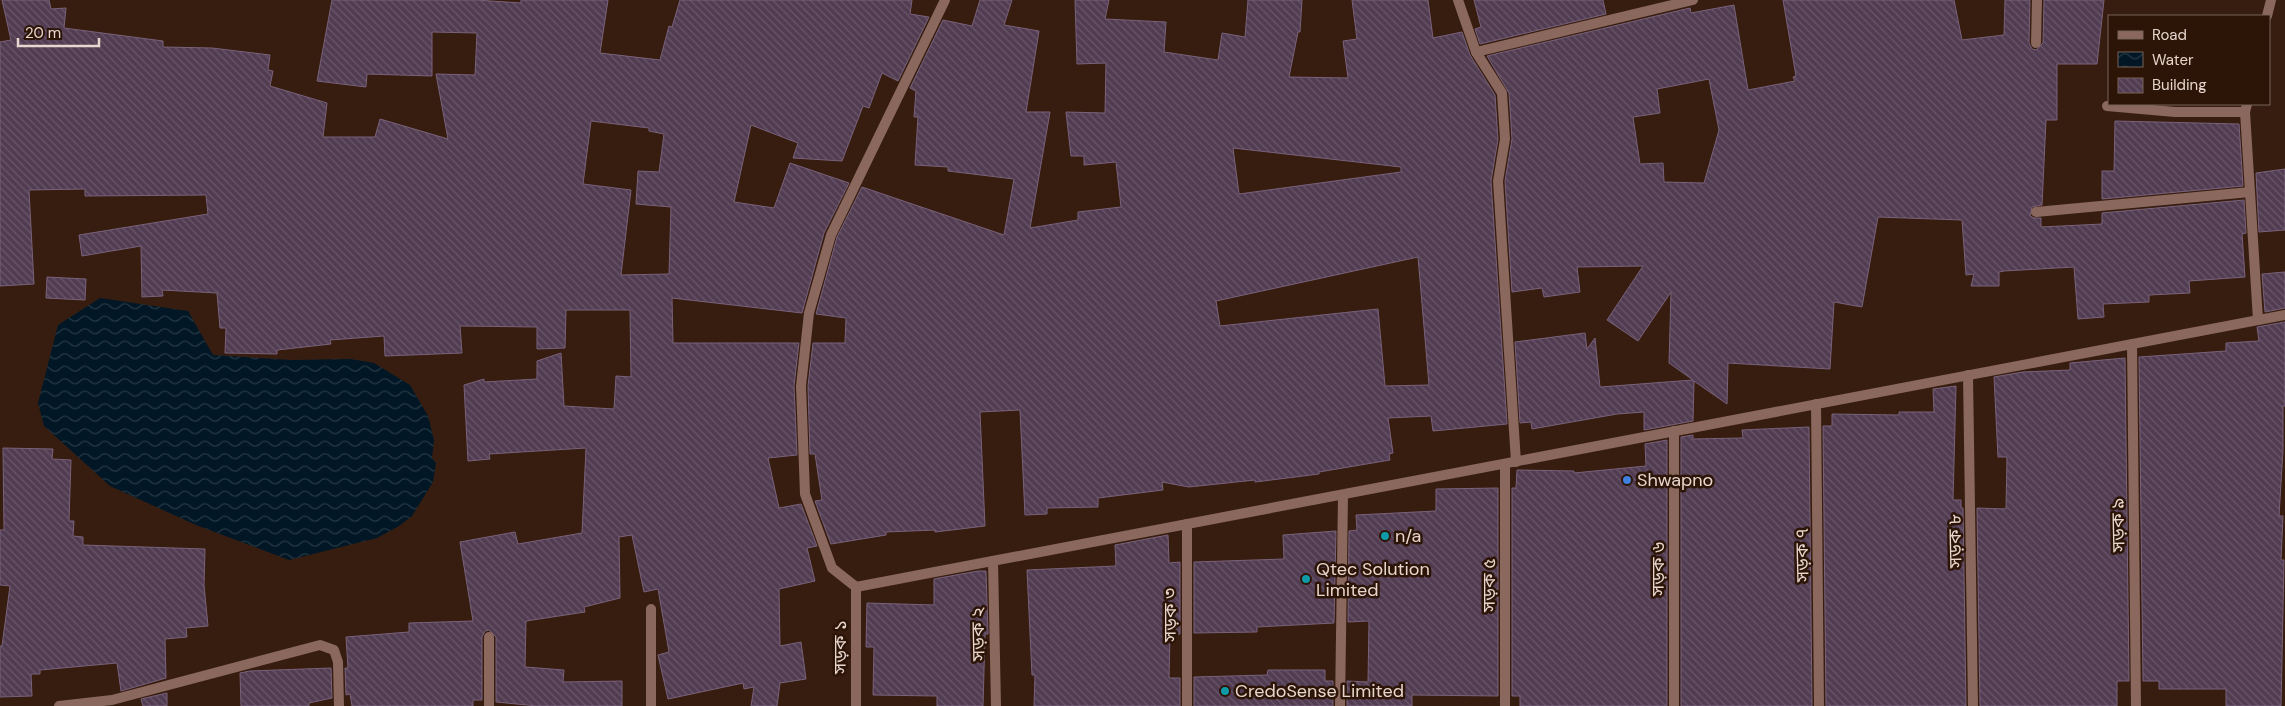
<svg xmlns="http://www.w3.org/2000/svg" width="2285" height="706" viewBox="0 0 2285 706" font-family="'DM Sans','Noto Sans Bengali',sans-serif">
<defs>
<pattern id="water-waves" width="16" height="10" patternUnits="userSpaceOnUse" patternTransform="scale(1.25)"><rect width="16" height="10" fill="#011726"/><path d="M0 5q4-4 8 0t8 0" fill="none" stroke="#263844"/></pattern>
<pattern id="building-back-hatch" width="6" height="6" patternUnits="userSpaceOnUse" patternTransform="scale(1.25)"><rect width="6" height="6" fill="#513c52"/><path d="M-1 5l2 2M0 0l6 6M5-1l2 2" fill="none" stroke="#6a576a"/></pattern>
</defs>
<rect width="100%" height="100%" fill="#371d10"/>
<!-- water -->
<path fill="url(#water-waves)" d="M 100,298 L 188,311 L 213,355 L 291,360 L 351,359 L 374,363 L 410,385 L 428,416 L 434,440 L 432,458 L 436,463 L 433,482 L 412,516 L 399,526 L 377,538 L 289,560 L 196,525 L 110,486 L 44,426 L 38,403 L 58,325 Z"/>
<!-- building -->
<g fill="url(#building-back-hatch)" stroke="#79627a" fill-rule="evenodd">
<path d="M 2,0 L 49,0 L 51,9 L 66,8 L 64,28 L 163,41 L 163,47 L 212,48 L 270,55 L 268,70 L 273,71 L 270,86 L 327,103 L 323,137 L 375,137 L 380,119 L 448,139 L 436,74 L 475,75 L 477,33 L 432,32 L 432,76 L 367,74 L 366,87 L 317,81 L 332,0 L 476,0 L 521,3 L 521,0 L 608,0 L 600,53 L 660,60 L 669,26 L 672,27 L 680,0 L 912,0 L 910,14 L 929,17 L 898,81 L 882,73 L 869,108 L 863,106 L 842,161 L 793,158 L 798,143 L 751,125 L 734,202 L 774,208 L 790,163 L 849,183 L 824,233 L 802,313 L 672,298 L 673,343 L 799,343 L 794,386 L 797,455 L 768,458 L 779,508 L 801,504 L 817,546 L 807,548 L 815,581 L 779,589 L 780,646 L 801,642 L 806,679 L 780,683 L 777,706 L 751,706 L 754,687 L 744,689 L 743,683 L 668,699 L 658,655 L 669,652 L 658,589 L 644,592 L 632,535 L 619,537 L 620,598 L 584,607 L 585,612 L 526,621 L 525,667 L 564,670 L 563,682 L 622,681 L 622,706 L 537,706 L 496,702 L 496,637 L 489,630 L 485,631 L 482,637 L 482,700 L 473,700 L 473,706 L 352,706 L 350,694 L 346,695 L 345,668 L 348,668 L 346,637 L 409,632 L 409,623 L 473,621 L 460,542 L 515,532 L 518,544 L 582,533 L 586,448 L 489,454 L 490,459 L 468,461 L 464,385 L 484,379 L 484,382 L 537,379 L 537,361 L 561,353 L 564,406 L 614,409 L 616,376 L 631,377 L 630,310 L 566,310 L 565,348 L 537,349 L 537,327 L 460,326 L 462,353 L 385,356 L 384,336 L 330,340 L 331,344 L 277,350 L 277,354 L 225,353 L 226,328 L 220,328 L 217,293 L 162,290 L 163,296 L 142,297 L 141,246 L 82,256 L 79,235 L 208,214 L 206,195 L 85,196 L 85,189 L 29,190 L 34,284 L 0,286 L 0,42 L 11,40 ZM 591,121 L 649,128 L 649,131 L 664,134 L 659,172 L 638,171 L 636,204 L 671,207 L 669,274 L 621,275 L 631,190 L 583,184 Z"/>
<path d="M 980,0 L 1012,0 L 1004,25 L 1039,31 L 1026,112 L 1050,112 L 1030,228 L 1078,220 L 1078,212 L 1121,207 L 1116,162 L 1084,165 L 1084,156 L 1071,156 L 1066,112 L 1105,113 L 1106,63 L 1077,64 L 1075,0 L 1109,0 L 1105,19 L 1166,22 L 1164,52 L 1218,60 L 1222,33 L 1245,37 L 1248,0 L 1302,0 L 1300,32 L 1298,32 L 1289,77 L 1348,78 L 1343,41 L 1357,39 L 1352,0 L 1428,0 L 1433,38 L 1462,32 L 1470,55 L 1495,95 L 1498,139 L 1491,181 L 1507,424 L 1433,431 L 1431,416 L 1388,418 L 1393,453 L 1389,454 L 1390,460 L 1319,472 L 1319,474 L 1255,482 L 1255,480 L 1189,487 L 1162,482 L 1163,490 L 1098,498 L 1098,507 L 1047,508 L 1047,514 L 1025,515 L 1020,410 L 980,412 L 985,526 L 935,532 L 935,530 L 886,532 L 886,535 L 831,544 L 815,501 L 822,500 L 815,454 L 810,454 L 808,386 L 813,343 L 845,343 L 846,318 L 816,314 L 837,237 L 862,187 L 1004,235 L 1014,179 L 948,171 L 948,167 L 915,165 L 918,117 L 914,117 L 916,91 L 910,88 L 943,20 L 972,26 ZM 1233,148 L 1401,167 L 1401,172 L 1239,194 ZM 1418,257 L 1429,385 L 1385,386 L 1378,309 L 1220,326 L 1216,301 Z"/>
<path d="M 1474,0 L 1603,0 L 1606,14 L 1480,44 L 1475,29 L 1481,27 Z"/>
<path d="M 1783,0 L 1954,0 L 1962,40 L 2004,35 L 2005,0 L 2030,0 L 2029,43 L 2032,49 L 2036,50 L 2043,43 L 2044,0 L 2104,0 L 2097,64 L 2057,64 L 2057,120 L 2046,120 L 2042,205 L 2032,207 L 2030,216 L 2034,218 L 2041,218 L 2041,227 L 2102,224 L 2102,213 L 2244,200 L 2246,233 L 2242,234 L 2245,277 L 2189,281 L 2190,293 L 2149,295 L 2149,302 L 2103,304 L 2104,317 L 2078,319 L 2074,267 L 2004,271 L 1999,272 L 1999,286 L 1971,286 L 1974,274 L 1966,275 L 1962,220 L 1878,217 L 1862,307 L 1834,302 L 1830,369 L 1728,363 L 1727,404 L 1694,381 L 1693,421 L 1644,430 L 1644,412 L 1617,414 L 1532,429 L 1531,422 L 1520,423 L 1515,342 L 1585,333 L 1587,349 L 1595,338 L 1600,387 L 1693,380 L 1669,363 L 1671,292 L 1638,341 L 1607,320 L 1643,266 L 1577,267 L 1580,292 L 1544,297 L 1542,288 L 1512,292 L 1505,181 L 1512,139 L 1509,93 L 1487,56 L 1690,8 L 1691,13 L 1734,5 L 1748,90 L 1795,81 L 1793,77 L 1796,76 ZM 1709,79 L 1719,130 L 1704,183 L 1664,182 L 1663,163 L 1640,164 L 1633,117 L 1660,113 L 1657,89 Z"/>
<path d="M 2115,121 L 2239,124 L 2243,186 L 2102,199 L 2102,171 L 2114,171 Z"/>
<path d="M 2285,169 L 2285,230 L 2259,232 L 2256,173 Z"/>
<path d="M 2285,272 L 2285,308 L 2265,312 L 2262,274 Z"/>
<path d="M 47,277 L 86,279 L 85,300 L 46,298 Z"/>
<path d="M 2285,322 L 2285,406 L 2283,406 L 2283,450 L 2279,516 L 2283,516 L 2281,560 L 2284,560 L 2281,706 L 2226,706 L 2226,689 L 2159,689 L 2159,681 L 2143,681 L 2139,357 L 2226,351 L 2226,343 L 2259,341 L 2257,327 Z"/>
<path d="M 2125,358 L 2129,681 L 2117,681 L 2117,706 L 1980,706 L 1977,508 L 2006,509 L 2007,457 L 1998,457 L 1994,377 L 2023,372 L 2070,370 L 2070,363 Z"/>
<path d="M 1956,386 L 1953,500 L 1961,500 L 1961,508 L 1963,508 L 1966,706 L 1826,706 L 1823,426 L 1832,426 L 1832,414 L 1899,415 L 1899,412 L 1934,412 L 1933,389 Z"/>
<path d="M 1809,427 L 1812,706 L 1681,706 L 1681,437 L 1693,435 L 1693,439 L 1743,438 L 1742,430 Z"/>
<path d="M 1667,440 L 1667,706 L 1520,706 L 1520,696 L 1512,696 L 1512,488 L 1516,488 L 1517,470 L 1574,471 L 1574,473 L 1646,466 L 1645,444 Z"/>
<path d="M 3,448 L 53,449 L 52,459 L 71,460 L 69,521 L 74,521 L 73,536 L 83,537 L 83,545 L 205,549 L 204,585 L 208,626 L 186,628 L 187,637 L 165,639 L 166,678 L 121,691 L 117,663 L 40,670 L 40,674 L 31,674 L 32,696 L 0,697 L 0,646 L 2,646 L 10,586 L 0,585 L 0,530 L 4,530 Z"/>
<path d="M 1498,488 L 1498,696 L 1412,695 L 1412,706 L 1347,706 L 1347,681 L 1368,682 L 1369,621 L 1348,622 L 1349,531 L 1357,530 L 1356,515 L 1436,511 L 1436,489 Z"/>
<path d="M 1336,531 L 1334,623 L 1257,627 L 1257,632 L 1194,633 L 1194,562 L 1284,559 L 1283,535 Z"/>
<path d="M 1168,535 L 1169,563 L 1180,562 L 1180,634 L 1170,634 L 1169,678 L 1180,678 L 1180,706 L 1034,706 L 1035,675 L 1032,675 L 1027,570 L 1116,566 L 1115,545 Z"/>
<path d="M 978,571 L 986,571 L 988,634 L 985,634 L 983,706 L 937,706 L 937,696 L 873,695 L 874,647 L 866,647 L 867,603 L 934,605 L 934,579 Z"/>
<path d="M 331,668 L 332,698 L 309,703 L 309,706 L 241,706 L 240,673 L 250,671 Z"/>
<path d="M 1268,670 L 1325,670 L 1325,681 L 1333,681 L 1333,706 L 1194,706 L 1194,677 L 1267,675 Z"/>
<path d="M 167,693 L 167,706 L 143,706 L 141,699 Z"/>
</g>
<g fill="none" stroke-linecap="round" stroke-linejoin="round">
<!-- street -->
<g stroke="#8a685d" stroke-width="10">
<path d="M 1458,0 L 1476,52 L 1502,93 L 1505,139 L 1498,181 L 1516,462"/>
<path d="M 2267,16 L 2271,0"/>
<path d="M 2036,43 L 2037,0"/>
<path d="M 1476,52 L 1693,0"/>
<path d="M 2247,104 L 2245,112 L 2258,320"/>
<path d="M 2107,106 L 2175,112 L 2245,112"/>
<path d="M 2036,212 L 2250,192"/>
<path d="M 2132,344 L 2136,706"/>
<path d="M 1968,375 L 1973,706"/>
<path d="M 1816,404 L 1819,706"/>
<path d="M 1674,431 L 1674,706"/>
<path d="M 993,561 L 996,706"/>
<path d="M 856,587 L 2285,315"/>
<path d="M 856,587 L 832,568 L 805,494 L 801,386 L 809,313 L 831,235 L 945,0"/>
<path d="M 59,706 L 112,700 L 320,645 L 334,650 L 338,662 L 339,706"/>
<path d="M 489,706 L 489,637"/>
<path d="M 651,706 L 651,609"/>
<path d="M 856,706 L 856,587"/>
<path d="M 1187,706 L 1187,524"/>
<path d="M 1340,706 L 1343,495"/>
<path d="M 1505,706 L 1505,464"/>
</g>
</g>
<!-- markers -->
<circle fill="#3f7fe0" stroke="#2c1407" stroke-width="2" cx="1627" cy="480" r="5"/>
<g fill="#0f9aa8" stroke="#2c1407" stroke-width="2">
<circle cx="1385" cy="536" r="5"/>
<circle cx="1306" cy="579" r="5"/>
<circle cx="1225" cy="691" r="5"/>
</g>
<g text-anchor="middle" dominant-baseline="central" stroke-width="5" stroke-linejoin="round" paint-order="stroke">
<!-- poi labels -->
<g font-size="18" fill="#e8d6ce" stroke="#2c1407" text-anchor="start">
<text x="1637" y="480">Shwapno</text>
<text x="1395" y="536">n/a</text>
<text x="1316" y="569">Qtec Solution<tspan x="1316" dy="21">Limited</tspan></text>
<text x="1235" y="691">CredoSense Limited</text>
</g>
<!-- street labels -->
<g font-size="18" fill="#e8d6ce" stroke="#2c1407">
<text transform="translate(2118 525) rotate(-91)">সড়ক ৯</text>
<text transform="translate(1955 541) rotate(-91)">সড়ক ৮</text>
<text transform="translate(1802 555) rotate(-91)">সড়ক ৭</text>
<text transform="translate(1658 569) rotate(-90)">সড়ক ৬</text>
<text transform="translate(1489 585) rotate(-90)">সড়ক ৫</text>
<text transform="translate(1170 615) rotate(-90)">সড়ক ৩</text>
<text transform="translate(978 634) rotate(-91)">সড়ক ২</text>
<text transform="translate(840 647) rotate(-90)">সড়ক ১</text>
</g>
</g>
<!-- legend -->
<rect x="2108" y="15" width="162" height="90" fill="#2c1407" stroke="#776257"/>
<rect x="2118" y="31" width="25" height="8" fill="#8a685d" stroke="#776257"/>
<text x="2152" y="40" font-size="15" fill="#e8d6ce">Road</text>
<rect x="2118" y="52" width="25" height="15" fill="url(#water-waves)" stroke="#776257"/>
<text x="2152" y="65" font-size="15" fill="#e8d6ce">Water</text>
<rect x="2118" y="78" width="25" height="15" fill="url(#building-back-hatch)" stroke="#776257"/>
<text x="2152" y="90" font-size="15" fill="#e8d6ce">Building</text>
<!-- scale -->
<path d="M18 38v8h81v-8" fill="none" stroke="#e8d6ce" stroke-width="2.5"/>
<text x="25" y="38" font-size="15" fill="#e8d6ce" stroke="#2c1407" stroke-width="4" paint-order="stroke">20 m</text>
</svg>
